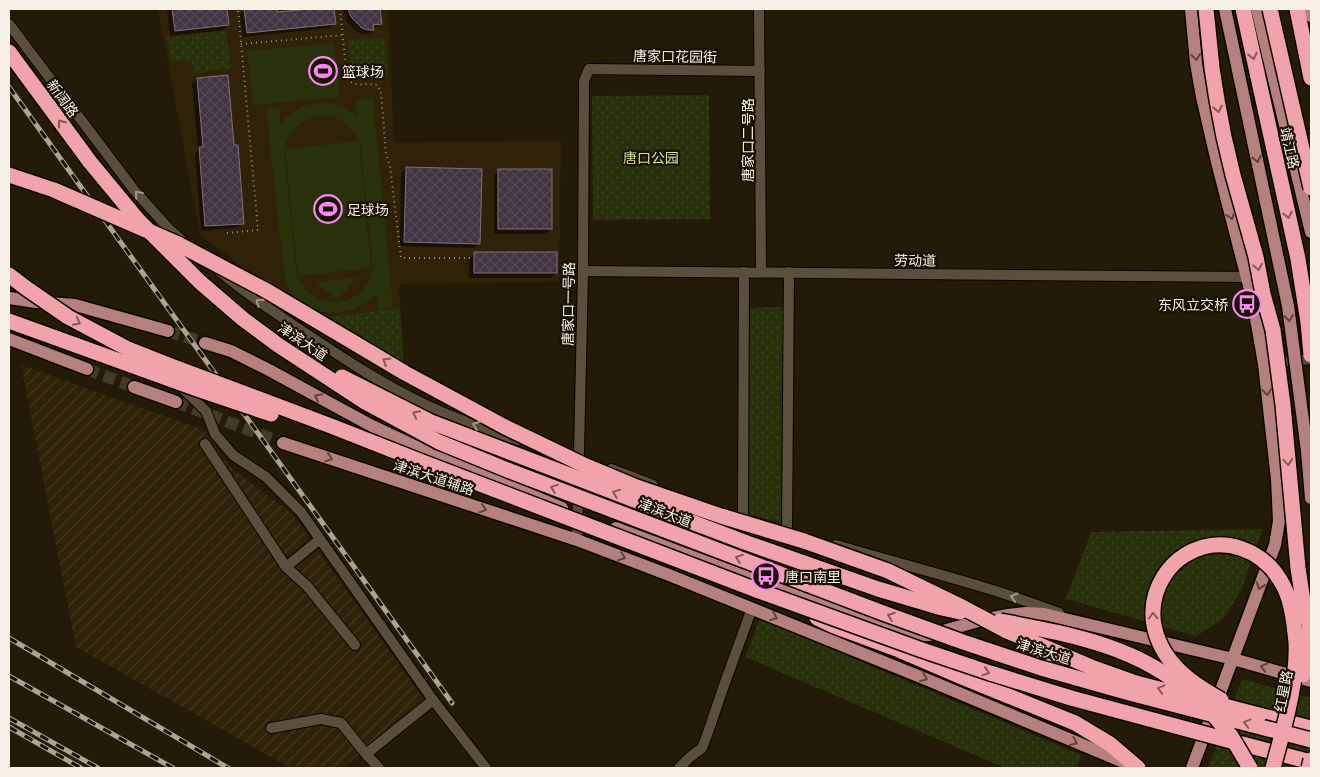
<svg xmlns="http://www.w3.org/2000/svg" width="1320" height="777" viewBox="0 0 1320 777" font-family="Barlow,'Noto Sans SC',sans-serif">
<defs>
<pattern id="industrial-furrows" width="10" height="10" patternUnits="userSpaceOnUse" patternTransform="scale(1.25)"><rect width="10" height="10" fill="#2f2209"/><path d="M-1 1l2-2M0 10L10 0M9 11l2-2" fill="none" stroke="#443821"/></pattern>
<pattern id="park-dots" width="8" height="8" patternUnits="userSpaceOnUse" patternTransform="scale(1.25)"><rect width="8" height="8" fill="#28310a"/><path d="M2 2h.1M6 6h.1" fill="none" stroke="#3d4522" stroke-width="1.8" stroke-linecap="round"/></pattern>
<pattern id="building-cross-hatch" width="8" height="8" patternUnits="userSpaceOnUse" patternTransform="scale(1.25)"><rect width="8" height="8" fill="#423342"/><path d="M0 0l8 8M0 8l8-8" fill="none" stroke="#554754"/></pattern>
</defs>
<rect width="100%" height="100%" fill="#231a08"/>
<!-- built -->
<path fill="#2f2209" d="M 158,9 L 388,9 L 394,142 L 561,141 L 559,282 L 399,284 L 404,367 L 325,318 L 249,272 L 200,235 Z"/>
<!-- industrial -->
<path fill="url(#industrial-furrows)" d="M 21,365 L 204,430 L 229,466 L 292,514 L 424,700 L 343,768 L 290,768 L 76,647 Z"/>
<!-- green -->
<g fill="#28310a" fill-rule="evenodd">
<path d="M 334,43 L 340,97 L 253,105 L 247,51 Z"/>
<path d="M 373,98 L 393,308 L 378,309 L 376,293 C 355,320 311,319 291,292 C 287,286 285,280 284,273 L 266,109 L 279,107 L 281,125 C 298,97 334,98 357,116 L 356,100 ZM 323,115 C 340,116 353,126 360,142 L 373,266 C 367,309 317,315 297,277 L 284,150 C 287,129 303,118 323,115 Z"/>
<path d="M 359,141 L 371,268 L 298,276 L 285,149 Z"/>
<path d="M 357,278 L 338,299 L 315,282 Z"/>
</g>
<!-- park -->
<g fill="url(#park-dots)">
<path d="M 226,31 L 231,68 L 194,74 L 191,59 L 171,62 L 167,37 Z"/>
<path d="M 384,38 L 386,45 L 388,75 L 358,76 L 351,72 L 348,39 Z"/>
<path d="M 709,95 L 710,219 L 593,220 L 592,96 Z"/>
<path d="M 784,307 L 784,524 L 746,513 L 750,308 Z"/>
<path d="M 400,308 L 404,367 L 325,318 Z"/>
<path d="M 1263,529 L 1241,591 L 1223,619 L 1196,636 L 1066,599 L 1091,532 Z"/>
<path d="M 760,619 L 1081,755 L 1077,768 L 1005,768 L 745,657 Z"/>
<path d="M 1242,679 L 1311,698 L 1311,768 L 1208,768 Z"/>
</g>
<!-- shadow -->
<g fill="#0007">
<path d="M 167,9 L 226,9 L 228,25 L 223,30 L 170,36 Z"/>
<path d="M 253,9 L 275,9 L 275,13 L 333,9 L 334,23 L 330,28 L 242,37 L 240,14 L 245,10 Z"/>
<path d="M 343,9 L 379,9 L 380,24 L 368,34 L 363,34 L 357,32 L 347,22 Z"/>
<path d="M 197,79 L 242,223 L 237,228 L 201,231 L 195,154 L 198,150 L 192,84 Z"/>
<path d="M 406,168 L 479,243 L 474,248 L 400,246 L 401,173 Z"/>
<path d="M 499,170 L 551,229 L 546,234 L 494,234 L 494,175 Z"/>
<path d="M 474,254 L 556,273 L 551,278 L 469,278 L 469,259 Z"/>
</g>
<!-- building -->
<g fill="url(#building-cross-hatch)" stroke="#7f6e7f">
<path d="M 172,9 L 227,9 L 229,25 L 175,31 Z"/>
<path d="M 244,9 L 276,9 L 277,12 L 309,9 L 334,9 L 336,24 L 247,33 Z"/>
<path d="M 348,9 L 380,9 L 382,24 L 373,25 L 374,30 L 368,30 L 362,28 L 351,17 Z"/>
<path d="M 228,75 L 234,145 L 238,145 L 244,224 L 205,226 L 199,147 L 203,147 L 197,78 Z"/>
<path d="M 406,167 L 482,169 L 480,244 L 404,242 Z"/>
<rect x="498" y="169" width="54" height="60"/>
<rect x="474" y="252" width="83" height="21"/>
</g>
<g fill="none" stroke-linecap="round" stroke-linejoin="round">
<!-- major-tunnel -->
<g stroke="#433a29" stroke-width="12" stroke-dasharray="12 6" stroke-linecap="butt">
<path d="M 168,331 L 205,343"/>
<path d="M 87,369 L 134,387"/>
<path d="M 176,402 L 283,443"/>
</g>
<defs>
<g id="minor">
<path d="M 759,9 L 761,272"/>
<path d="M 9,24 L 134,190 L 170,230 L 185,243"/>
<path d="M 219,271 C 245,293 272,311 299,329 C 340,356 381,384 426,405 C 456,419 487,430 518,440"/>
<path d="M 583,271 L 1248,277"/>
<path d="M 1272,363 L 1311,359"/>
<path d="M 179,385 L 206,411 L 215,434 L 233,455 L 266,477 L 301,512 L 433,700 L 486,768"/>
<path d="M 205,444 L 286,567 L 307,586 L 355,645"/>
<path d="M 611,469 L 653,485"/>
<path d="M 743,517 L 744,272"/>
<path d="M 787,530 L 789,272"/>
<path d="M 577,540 L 583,271 L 584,81 L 589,69 L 760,71"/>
<path d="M 836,545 C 910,567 986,585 1059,613"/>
<path d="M 286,567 L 320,539"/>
<path d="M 271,728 L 321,719 L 341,723 L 366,754"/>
<path d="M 379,768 L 366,754 L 433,700"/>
<path d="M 679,768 L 690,757 L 702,748 L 706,738 L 722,691 L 752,608"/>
</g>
<g id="major">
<path d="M 1191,9 L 1196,63 L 1202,97 L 1217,162 L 1253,301 L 1264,364 L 1277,479 L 1279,521 L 1275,545 L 1192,768"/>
<path d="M 1257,9 L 1311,232"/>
<path d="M 1310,9 L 1311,16"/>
<path d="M 9,298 L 36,302 L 75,305 L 168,331"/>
<path d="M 9,339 L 87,369"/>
<path d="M 205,343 L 231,351 L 269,370 L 313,394 L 372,426 L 423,450 L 562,508"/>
<path d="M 134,387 L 176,402"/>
<path d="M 283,443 L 577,540 L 669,575 L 928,680 L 1133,766"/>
<path d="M 616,528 L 853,617 L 901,632 L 916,635 L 929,635 L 982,620 L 1008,615 L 1026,613 L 1044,614 L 1233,659 L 1311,681"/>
</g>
<g id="highway">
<path d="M 1243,9 L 1298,259 L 1308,322 L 1311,355"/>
<path d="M 1297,9 L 1311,78"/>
<path d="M 9,52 L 90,162"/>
<path d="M 817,618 L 834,626 L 899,650 L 962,677 L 1075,723 L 1110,744 L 1138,768"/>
<path d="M 1043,661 L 1101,675"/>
<path d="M 1259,715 L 1311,728"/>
<path d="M 1231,741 L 1311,762"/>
</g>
</defs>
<!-- minor casing -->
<use href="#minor" stroke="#0c0500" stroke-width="12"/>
<!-- major casing -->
<use href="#major" stroke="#0c0500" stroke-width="15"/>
<!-- highway casing -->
<use href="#highway" stroke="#0c0500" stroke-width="18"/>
<!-- path -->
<g stroke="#989082" stroke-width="2" stroke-dasharray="1 4" stroke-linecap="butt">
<path d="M 340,9 L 347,78 C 355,89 367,82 377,85 L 381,92 L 386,154 L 390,166 L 401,258 L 470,258"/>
<path d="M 241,44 L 343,35"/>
<path d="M 227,233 L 258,230 L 238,9"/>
</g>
<!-- minor -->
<use href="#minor" stroke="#5a4f3c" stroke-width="10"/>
<!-- major -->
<use href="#major" stroke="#b4817f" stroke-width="12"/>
<!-- highway -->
<use href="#highway" stroke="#f0a3ab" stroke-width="15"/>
<defs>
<g id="rail">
<path d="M 9,87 L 452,703"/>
<path d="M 9,638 L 228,768"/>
<path d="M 9,676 L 173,768"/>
<path d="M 9,718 L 98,768"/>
<path d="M 9,727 L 81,768"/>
</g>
</defs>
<!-- rail casing -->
<use href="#rail" stroke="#aba496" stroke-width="5"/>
<!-- rail -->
<use href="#rail" stroke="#1a1102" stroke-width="3" stroke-dasharray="9" stroke-linecap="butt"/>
<defs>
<path id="major-bridge" d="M 1225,9 L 1288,306 L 1307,451 L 1311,498"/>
<g id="highway-bridge">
<path d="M 1206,9 L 1212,68 L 1217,100 L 1224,137 L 1233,175 L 1256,257 L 1263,294 L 1273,330 L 1283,405 L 1298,568 L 1303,601 L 1311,632"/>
<path d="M 1270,9 L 1311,188"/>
<path d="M 90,162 L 138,220 L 200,282 L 243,319 L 278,345 L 365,402 L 439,442 L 510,471 L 883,613 L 963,642 L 1041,668 L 1126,692 L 1311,740"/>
<path d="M 9,175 L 54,190 L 178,244 L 267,291 L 405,373 L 505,427 L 586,466 L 634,486 L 721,516 L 804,541 L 888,571 L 958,605 L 1007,631 L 1091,667 L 1136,683 L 1259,715"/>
<path d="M 9,275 L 26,288 L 68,317 L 128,349 L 171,366 L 331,426 L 425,463 L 759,591 L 922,650 L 990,673 L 1071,698 L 1231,741"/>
<path d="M 9,321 L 197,389 L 271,414"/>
<path d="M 342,377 L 431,422 L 689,521 L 747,543 L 878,589 L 942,608 L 960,612"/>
<path d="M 1000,621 C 1068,634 1139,646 1192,695"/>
<path d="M 1303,675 L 1311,621"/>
<path d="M 1221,700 C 1208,692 1195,685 1183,674 C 1155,649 1142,611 1164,576 C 1169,568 1177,560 1185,555 C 1222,533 1265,549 1284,587 C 1292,603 1294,624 1296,642 C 1298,682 1283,730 1273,768"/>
<path d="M 1211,712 L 1231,736 L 1250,768"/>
<path d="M 1309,768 L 1311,760"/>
</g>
</defs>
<!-- major-bridge casing -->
<use href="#major-bridge" stroke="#0c0500" stroke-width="15" stroke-linecap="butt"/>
<!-- highway-bridge casing -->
<use href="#highway-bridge" stroke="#0c0500" stroke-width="18" stroke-linecap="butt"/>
<!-- major-bridge -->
<use href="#major-bridge" stroke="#b4817f" stroke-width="12"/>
<!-- highway-bridge -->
<use href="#highway-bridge" stroke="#f0a3ab" stroke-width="15"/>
</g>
<!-- one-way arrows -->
<defs><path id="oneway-chevron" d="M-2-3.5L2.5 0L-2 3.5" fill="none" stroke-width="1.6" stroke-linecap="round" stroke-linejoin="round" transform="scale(1.25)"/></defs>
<g stroke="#855a56">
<use href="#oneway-chevron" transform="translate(1253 56) rotate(77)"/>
<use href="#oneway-chevron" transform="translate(1218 109) rotate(79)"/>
<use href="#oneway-chevron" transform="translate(61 123) rotate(-126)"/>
<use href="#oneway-chevron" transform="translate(1288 215) rotate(77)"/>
<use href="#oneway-chevron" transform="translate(1258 267) rotate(79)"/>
<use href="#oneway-chevron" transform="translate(77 322) rotate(28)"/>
<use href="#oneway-chevron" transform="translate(386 361) rotate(-149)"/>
<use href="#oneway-chevron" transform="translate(416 414) rotate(-153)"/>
<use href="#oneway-chevron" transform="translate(1288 462) rotate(85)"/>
<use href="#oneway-chevron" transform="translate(554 488) rotate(-159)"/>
<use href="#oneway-chevron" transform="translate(616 493) rotate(-159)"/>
<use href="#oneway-chevron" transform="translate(739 558) rotate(-159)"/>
<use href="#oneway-chevron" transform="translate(891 616) rotate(-160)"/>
<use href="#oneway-chevron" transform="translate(1153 616) rotate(-93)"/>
<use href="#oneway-chevron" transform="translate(986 672) rotate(18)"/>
<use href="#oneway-chevron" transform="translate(1161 689) rotate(-165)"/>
<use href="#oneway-chevron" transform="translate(1247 723) rotate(-165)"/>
</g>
<g stroke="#5f433a">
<use href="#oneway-chevron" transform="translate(1196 57) rotate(83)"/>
<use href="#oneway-chevron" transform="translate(1257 159) rotate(78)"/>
<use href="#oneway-chevron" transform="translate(1231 216) rotate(75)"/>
<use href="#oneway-chevron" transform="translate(1289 318) rotate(83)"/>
<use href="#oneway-chevron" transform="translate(1267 392) rotate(84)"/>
<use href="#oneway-chevron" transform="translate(318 397) rotate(-152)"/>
<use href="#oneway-chevron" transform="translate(329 458) rotate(18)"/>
<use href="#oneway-chevron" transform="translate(483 509) rotate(18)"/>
<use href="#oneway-chevron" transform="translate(622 557) rotate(20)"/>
<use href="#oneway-chevron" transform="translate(1260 586) rotate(110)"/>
<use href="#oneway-chevron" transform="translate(774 617) rotate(22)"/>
<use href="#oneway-chevron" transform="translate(1264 667) rotate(-164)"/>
<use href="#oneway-chevron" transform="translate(924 678) rotate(22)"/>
<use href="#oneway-chevron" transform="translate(1074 742) rotate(23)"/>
</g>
<g stroke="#a19888">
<use href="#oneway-chevron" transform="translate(138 194) rotate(-131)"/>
<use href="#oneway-chevron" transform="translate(259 302) rotate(-145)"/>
<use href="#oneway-chevron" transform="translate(476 425) rotate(-160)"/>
<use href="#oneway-chevron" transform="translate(1014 597) rotate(-163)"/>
</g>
<!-- icons -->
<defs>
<symbol id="stadium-ring" viewBox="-11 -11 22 22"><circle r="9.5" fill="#1a1102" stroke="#f489f0" stroke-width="1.5"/><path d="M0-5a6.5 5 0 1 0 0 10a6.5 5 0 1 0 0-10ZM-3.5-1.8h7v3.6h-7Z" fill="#f489f0"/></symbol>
<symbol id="bus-ring" viewBox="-11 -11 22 22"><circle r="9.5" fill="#1a1102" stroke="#f489f0" stroke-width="1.5"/><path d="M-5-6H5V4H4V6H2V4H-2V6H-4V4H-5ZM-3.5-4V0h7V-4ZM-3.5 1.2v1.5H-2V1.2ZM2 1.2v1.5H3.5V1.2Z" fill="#f489f0"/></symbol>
</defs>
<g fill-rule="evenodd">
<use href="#stadium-ring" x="307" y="55" width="32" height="32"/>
<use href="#stadium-ring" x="312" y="193" width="32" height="32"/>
<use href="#bus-ring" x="1231" y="288" width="32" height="32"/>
<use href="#bus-ring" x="750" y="560" width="32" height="32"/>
</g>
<g text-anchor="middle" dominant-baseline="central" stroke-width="4.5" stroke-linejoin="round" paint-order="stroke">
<!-- street labels -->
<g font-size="14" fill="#f8f1e6" stroke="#1a1102">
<text transform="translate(675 56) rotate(1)">唐家口花园街</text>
<text transform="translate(63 98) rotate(54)">新阔路</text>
<text transform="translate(747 140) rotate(-90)">唐家口二号路</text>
<text transform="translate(1290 148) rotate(77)">靖江路</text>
<text transform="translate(915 260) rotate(1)">劳动道</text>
<text transform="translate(568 304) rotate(-89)">唐家口一号路</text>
<text transform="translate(303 341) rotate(34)">津滨大道</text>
<text transform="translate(434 477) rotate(18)">津滨大道辅路</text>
<text transform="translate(665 512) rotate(21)">津滨大道</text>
<text transform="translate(1044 651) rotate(17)">津滨大道</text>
<text transform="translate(1283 691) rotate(-79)">红星路</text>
</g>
<!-- poi labels -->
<g font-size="14" fill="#f8f1e6" stroke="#1a1102" text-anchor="start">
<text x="342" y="71">篮球场</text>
<text x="347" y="209">足球场</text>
<text x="1228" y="304" text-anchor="end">东风立交桥</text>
<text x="785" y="576">唐口南里</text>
</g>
<!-- park labels -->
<g font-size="14" fill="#cee78f" stroke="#1a1102">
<text x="651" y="157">唐口公园</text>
</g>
</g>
<!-- border -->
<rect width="1320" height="777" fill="none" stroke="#f8f1e6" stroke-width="20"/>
</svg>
